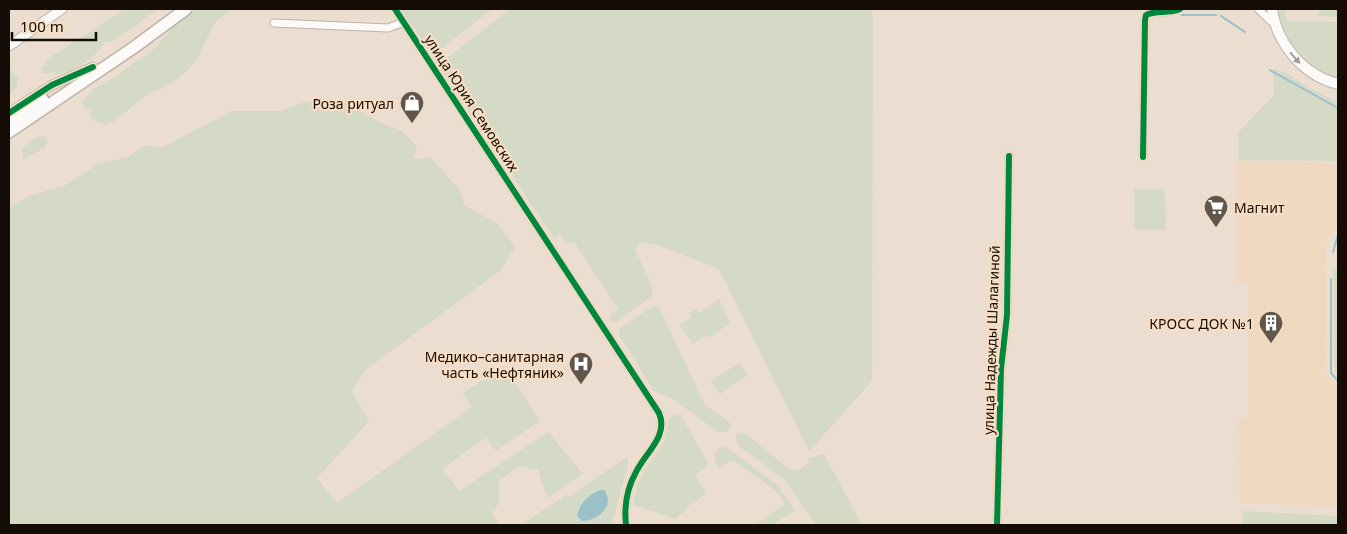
<svg xmlns="http://www.w3.org/2000/svg" width="1347" height="534" viewBox="0 0 1347 534" font-family="'Noto Sans',sans-serif">
<rect width="100%" height="100%" fill="#ebddcf"/>
<!-- built -->
<path fill="#efd9c0" d="M 1236,161 L 1338,163 L 1338,223 L 1325,245 L 1326,373 L 1338,387 L 1338,506 L 1240,503 L 1238,418 L 1248,418 L 1248,282 L 1235,281 Z"/>
<!-- green -->
<g fill="#d4dac5">
<path d="M 125,9 L 158,9 L 113,41 L 105,42 C 97,58 73,71 56,75 L 52,71 L 47,74 L 43,73 L 41,69 L 52,56 Z"/>
<path d="M 197,9 L 233,9 L 216,21 L 204,44 L 198,59 L 179,78 L 161,89 L 149,93 L 114,121 L 105,125 L 96,122 L 89,116 L 94,108 L 85,109 L 82,102 L 95,88 L 114,78 L 133,63 L 147,55 L 157,46 L 177,22 Z"/>
<path d="M 401,9 L 492,9 L 437,52 L 431,51 L 427,47 Z"/>
<path d="M 510,9 L 870,9 L 873,15 L 872,381 L 809,451 L 720,271 L 714,267 L 658,245 L 641,243 L 635,249 C 639,261 655,284 652,296 L 616,322 L 610,320 L 608,318 L 618,309 L 575,243 L 567,242 L 560,235 L 554,238 L 441,69 L 442,62 Z"/>
<path d="M 1278,9 L 1284,9 L 1287,21 L 1338,22 L 1338,78 C 1307,67 1283,42 1278,9 Z"/>
<path d="M 1318,9 L 1338,9 L 1338,17 L 1318,16 Z"/>
<path d="M 1273,69 L 1287,73 L 1309,88 L 1338,102 L 1338,161 L 1238,160 L 1238,133 L 1274,95 Z"/>
<path d="M 9,71 L 12,71 L 18,78 L 17,87 L 9,95 Z"/>
<path d="M 305,102 L 346,103 L 379,122 L 402,131 L 417,147 L 413,159 L 431,158 L 460,190 L 464,205 L 497,223 L 515,247 L 501,270 L 364,371 L 352,391 L 369,421 L 317,478 L 337,503 L 472,407 L 463,393 L 504,366 L 540,421 L 496,451 L 486,437 L 442,469 L 459,491 L 548,432 L 583,474 L 547,498 L 538,470 L 519,466 L 499,481 L 499,501 L 493,514 L 499,525 L 9,525 L 9,208 L 29,196 L 66,185 L 98,164 L 128,157 L 144,146 L 163,147 L 232,111 L 281,111 Z"/>
<path d="M 44,136 L 47,140 L 46,147 L 23,160 L 22,148 L 34,139 Z"/>
<path d="M 1134,189 L 1165,189 L 1166,230 L 1134,230 Z"/>
<path d="M 1333,269 L 1338,269 L 1338,374 L 1335,371 Z"/>
<path d="M 719,299 L 730,323 L 709,338 L 707,334 L 693,344 L 680,325 L 692,317 L 689,313 L 696,309 L 699,313 Z"/>
<path d="M 653,306 L 659,307 L 705,405 L 729,422 L 731,426 C 729,433 724,433 717,431 L 671,398 L 655,392 L 619,335 L 620,328 Z"/>
<path d="M 739,363 L 748,375 L 720,394 L 711,381 Z"/>
<path d="M 674,414 L 681,416 L 684,421 L 707,461 L 706,467 L 695,475 L 706,493 L 693,504 L 692,503 L 687,507 L 688,508 L 675,519 L 633,505 C 635,496 636,486 641,478 C 650,459 669,443 668,421 Z"/>
<path d="M 740,433 L 746,434 L 789,469 L 797,471 L 809,463 L 808,458 L 824,454 L 862,525 L 816,525 L 785,480 L 740,447 L 737,442 L 736,435 Z"/>
<path d="M 725,446 L 776,484 L 795,510 L 772,525 L 759,525 L 757,523 L 785,504 L 776,491 L 733,460 L 719,469 C 713,460 712,449 725,446 Z"/>
<path d="M 627,457 L 628,465 L 612,524 L 521,525 L 566,495 L 568,497 Z"/>
<path d="M 1243,511 L 1338,516 L 1338,525 L 1242,525 Z"/>
</g>
<!-- water -->
<path fill="#9ac0ca" d="M 600,490 L 604,490 C 616,506 597,521 582,521 L 577,516 C 580,503 588,495 600,490 Z"/>
<g fill="none" stroke-linecap="round" stroke-linejoin="round">
<!-- stream -->
<g stroke="#9ac0ca" stroke-width="2">
<path d="M 1182,15 L 1216,15"/>
<path d="M 1221,16 L 1245,32"/>
<path d="M 1270,70 L 1338,108"/>
<path d="M 1333,252 L 1338,235"/>
<path d="M 1331,279 L 1331,373 L 1338,381"/>
</g>
<defs>
<g id="minor">
<path d="M 395,9 L 659,413 C 669,436 645,453 636,472 C 627,488 624,507 626,525"/>
<path d="M 1258,9 L 1274,24"/>
<path d="M 274,23 L 388,28 L 404,22"/>
<path d="M 1143,157 L 1145,20 L 1146,15 C 1155,10 1169,14 1180,9"/>
<path d="M 997,525 L 1001,369 L 1007,315 L 1009,156"/>
</g>
<g id="tertiary">
<path d="M 9,46 L 62,9"/>
<path d="M 9,113 L 52,85 L 93,67"/>
</g>
<path id="secondary" d="M 1272,9 C 1277,44 1303,75 1338,84"/>
<g id="trunk">
<path d="M 9,123 L 43,100"/>
<path d="M 9,132 L 133,48 L 186,9"/>
</g>
</defs>
<!-- minor casing -->
<use href="#minor" stroke="#beb3a8" stroke-width="9"/>
<!-- tertiary casing -->
<use href="#tertiary" stroke="#beb3a8" stroke-width="11"/>
<!-- secondary casing -->
<use href="#secondary" stroke="#beb3a8" stroke-width="12"/>
<!-- trunk casing -->
<use href="#trunk" stroke="#beb3a8" stroke-width="14"/>
<!-- minor -->
<use href="#minor" stroke="#fcfaf8" stroke-width="7"/>
<!-- tertiary -->
<use href="#tertiary" stroke="#fcfaf8" stroke-width="9"/>
<!-- secondary -->
<use href="#secondary" stroke="#fcfaf8" stroke-width="10"/>
<!-- trunk -->
<use href="#trunk" stroke="#fcfaf8" stroke-width="11"/>
<defs>
<g id="cycleway">
<path d="M 395,9 L 659,413 C 669,436 645,453 636,472 C 627,488 624,507 626,525"/>
<path d="M 9,113 L 52,85 L 93,67"/>
<path d="M 1143,157 L 1145,20 L 1146,15 C 1155,10 1169,14 1180,9"/>
<path d="M 997,525 L 1001,369 L 1007,315 L 1009,156"/>
</g>
</defs>
<!-- cycleway casing -->
<use href="#cycleway" stroke="#f7ddc3" stroke-width="9"/>
<!-- cycleway -->
<use href="#cycleway" stroke="#00873e" stroke-width="6"/>
</g>
<!-- one-way arrows -->
<defs><path id="oneway-solid" d="M-6-.8H1V-3.2L6.5 0L1 3.2V.8H-6Z" transform="scale(1.25)"/></defs>
<use fill="#a09b97" href="#oneway-solid" transform="translate(1295 58) rotate(48)"/>
<!-- icons -->
<defs>
<symbol id="shop-pin" viewBox="-11 -11 22 30"><path d="M0 17L-7.5 6A9.5 9.5 0 1 1 7.5 6Z" fill="#60564c" stroke="#f7ddc3"/><path d="M-5-2.5h2.3a2.7 3.5 0 0 1 5.4 0H5L5.5 6h-11ZM-1.5-2.5h3a1.5 2.3 0 0 0-3 0Z" fill="#fff"/></symbol>
<symbol id="supermarket-pin" viewBox="-11 -11 22 30"><path d="M0 17L-7.5 6A9.5 9.5 0 1 1 7.5 6Z" fill="#60564c" stroke="#f7ddc3"/><path d="M-6-5.5h2.5l.6 2H6L4.5 2H-2.5L-4.4-4H-6ZM-1.5 3.2a1.3 1.3 0 1 0 .1 0ZM3 3.2a1.3 1.3 0 1 0 .1 0Z" fill="#fff"/></symbol>
<symbol id="building-pin" viewBox="-11 -11 22 30"><path d="M0 17L-7.5 6A9.5 9.5 0 1 1 7.5 6Z" fill="#60564c" stroke="#f7ddc3"/><path d="M-4-6H4V6H1V3H-1V6H-4ZM-2.5-4.3h1.7v1.8h-1.7ZM.8-4.3h1.7v1.8H.8ZM-2.5-1h1.7V.8h-1.7ZM.8-1h1.7V.8H.8Z" fill="#fff"/></symbol>
<symbol id="hospital-pin" viewBox="-11 -11 22 30"><path d="M0 17L-7.5 6A9.5 9.5 0 1 1 7.5 6Z" fill="#60564c" stroke="#f7ddc3"/><path d="M-5-5h3v3.5h4V-5h3V5h-3V1.5h-4V5h-3Z" fill="#fff"/></symbol>
</defs>
<g fill-rule="evenodd">
<use href="#shop-pin" x="398" y="89" width="28" height="38"/>
<use href="#supermarket-pin" x="1202" y="193" width="28" height="38"/>
<use href="#building-pin" x="1257" y="309" width="28" height="38"/>
<use href="#hospital-pin" x="567" y="350" width="28" height="38"/>
</g>
<g text-anchor="middle" dominant-baseline="central" stroke-width="4.5" stroke-linejoin="round" paint-order="stroke">
<!-- poi labels -->
<g font-size="14" fill="#150d05" stroke="#f7ddc3" text-anchor="end">
<text x="394" y="103">Роза ритуал</text>
<text x="1234" y="207" text-anchor="start">Магнит</text>
<text x="1254" y="323">КРОСС ДОК №1</text>
<text x="564" y="356">Медико–санитарная<tspan x="564" dy="16">часть «Нефтяник»</tspan></text>
</g>
<!-- street labels -->
<g font-size="14" fill="#150d05" stroke="#f7ddc3">
<text transform="translate(472 103) rotate(57)">улица Юрия Семовских</text>
<text transform="translate(991 340) rotate(-88)">улица Надежды Шалагиной</text>
</g>
</g>
<!-- border -->
<rect width="1347" height="534" fill="none" stroke="#150d05" stroke-width="20"/>
<!-- scale -->
<path d="M12 32v8h84v-8" fill="none" stroke="#150d05" stroke-width="2.5"/>
<text x="20" y="32" font-size="15" fill="#150d05" stroke="#f7ddc3" stroke-width="4" paint-order="stroke">100 m</text>
</svg>
